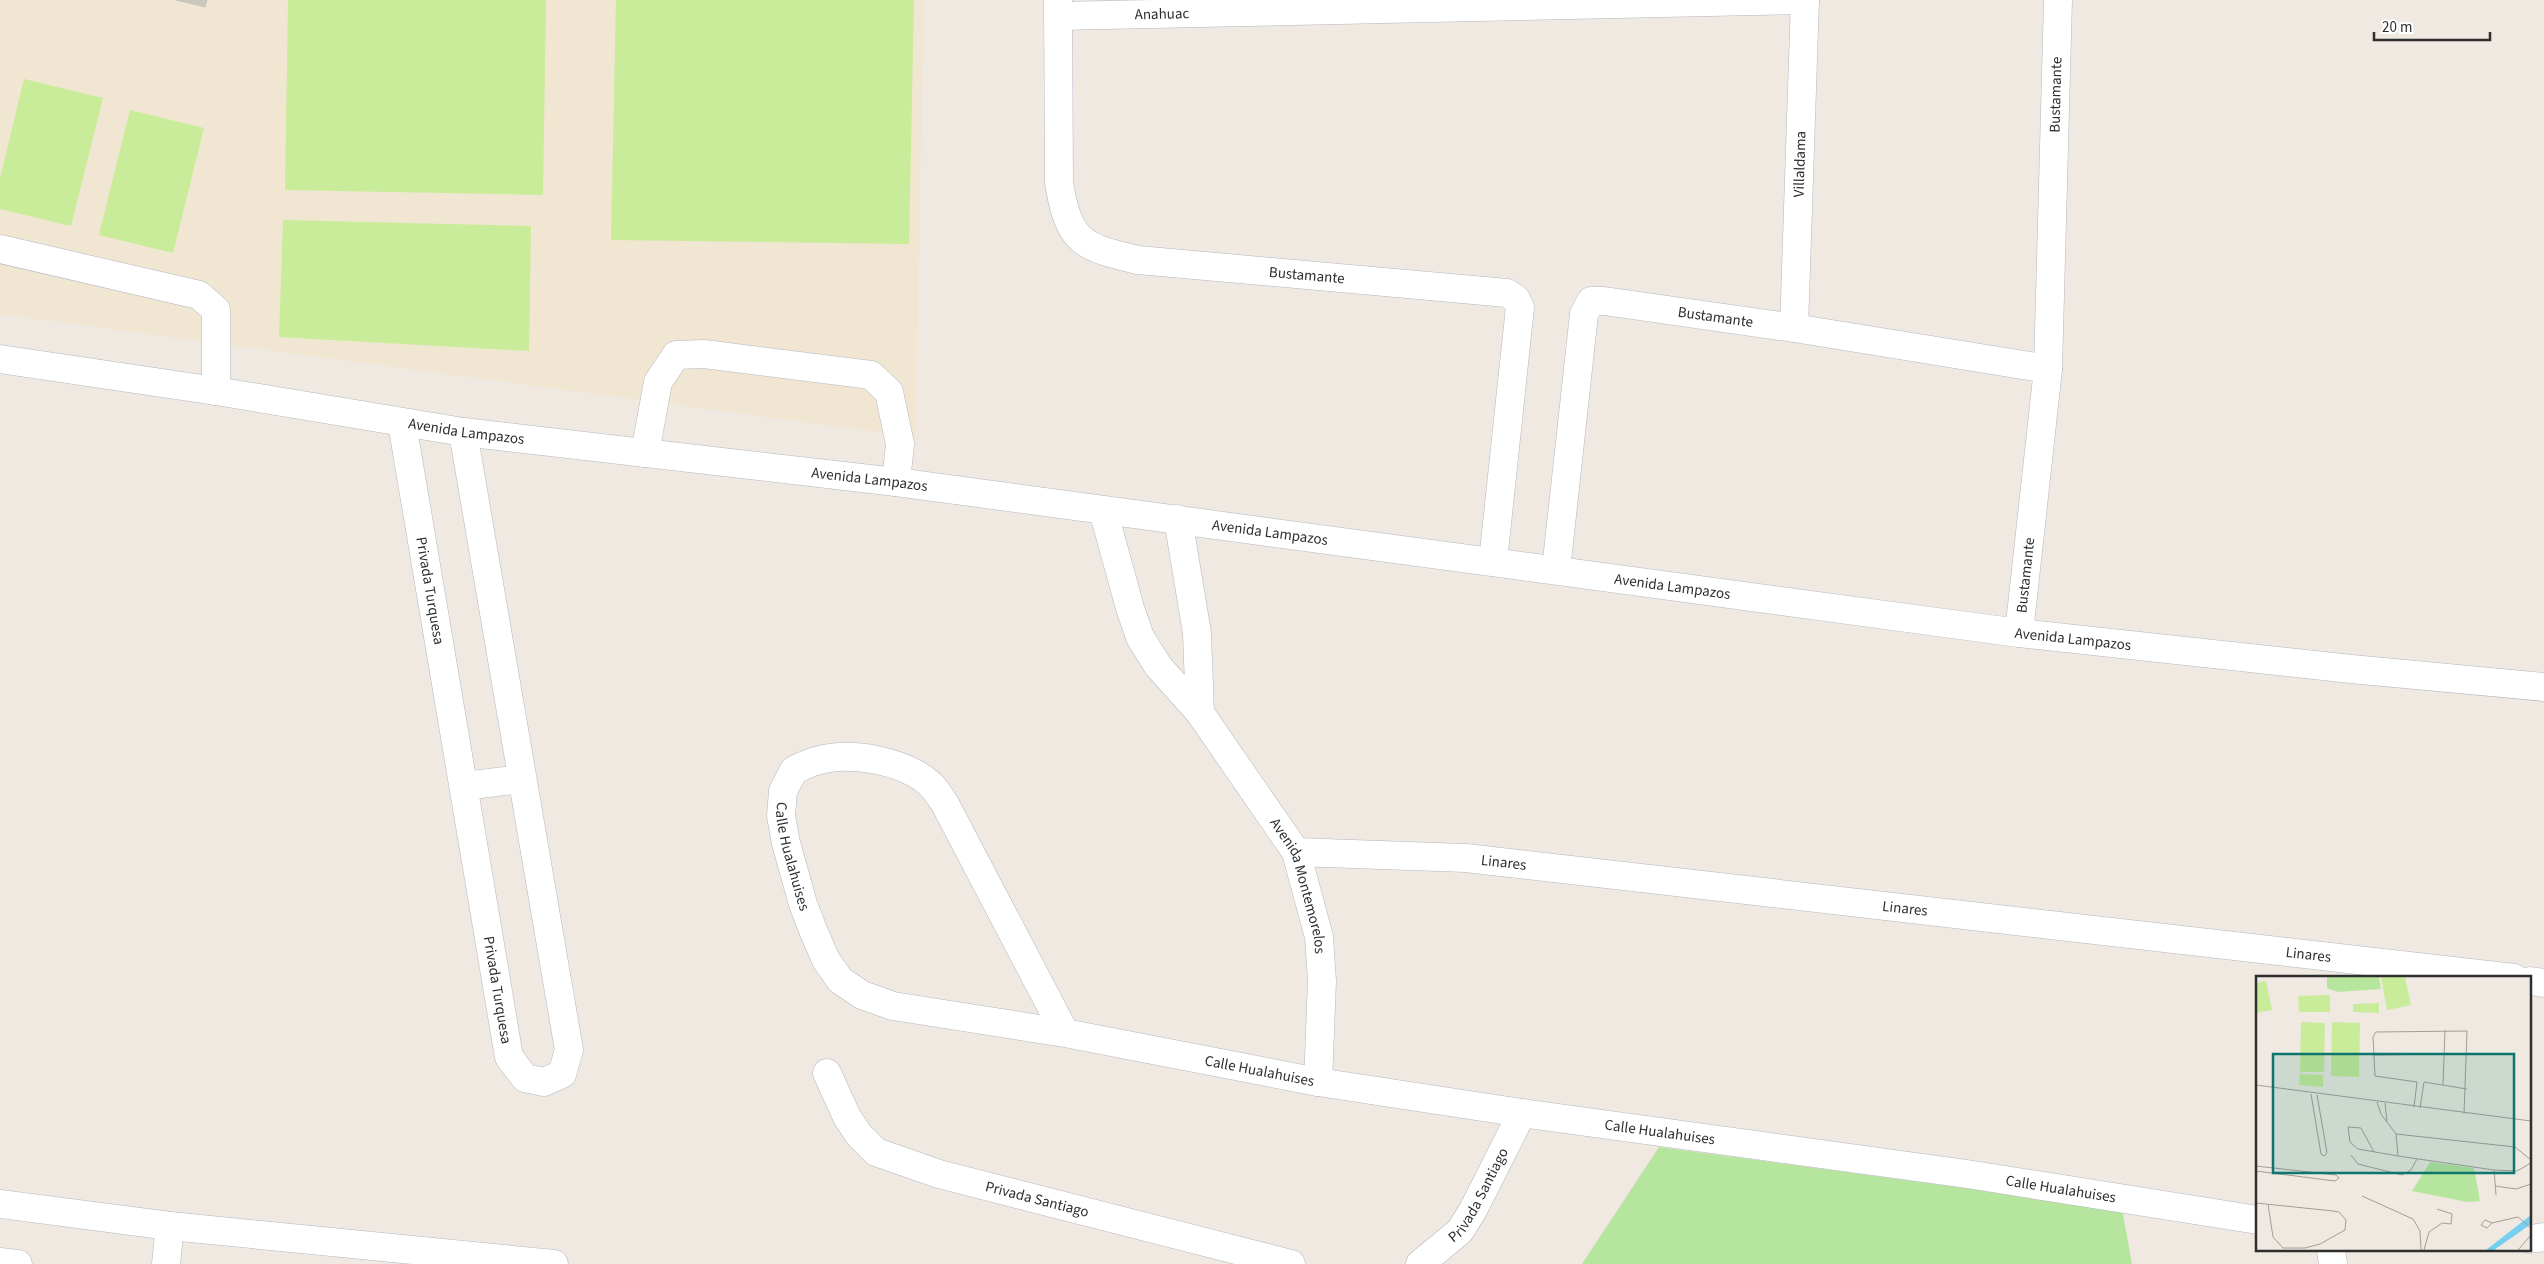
<svg xmlns="http://www.w3.org/2000/svg" width="2544" height="1264" viewBox="0 0 2544 1264" font-family="'Source Sans 3',sans-serif">
<rect width="100%" height="100%" fill="#efe9e1"/>
<!-- education -->
<path fill="#f0e6d1" d="M 0,0 L 924,0 L 915,437 L 0,314 Z"/>
<!-- green -->
<path fill="#b6e59e" d="M 1659,1147 L 2122,1209 L 2132,1264 L 1582,1264 Z"/>
<!-- pitch -->
<g fill="#c9ec9a">
<path d="M 288,0 L 546,0 L 543,195 L 285,190 Z"/>
<path d="M 616,0 L 914,0 L 909,244 L 611,240 Z"/>
<path d="M 24,79 L 103,98 L 71,226 L 0,209 L 0,178 Z"/>
<path d="M 130,110 L 204,128 L 173,253 L 99,235 Z"/>
<path d="M 283,220 L 531,226 L 529,351 L 279,337 Z"/>
</g>
<!-- building -->
<path fill="#cbc7bf" stroke="#cbc5ba" d="M 176,0 L 207,0 L 205,7 Z"/>
<g fill="none" stroke-linecap="round" stroke-linejoin="round">
<defs>
<g id="minor">
<path id="s1" d="M 1058,0 L 1059,183 C 1069,242 1081,247 1138,260 L 1507,293 L 1516,299 L 1520,307 L 1493,561"/>
<path id="s2" d="M 1058,16 L 1805,0"/>
<path d="M 0,249 L 199,295 L 216,310 L 216,391"/>
<path id="s3" d="M 1794,328 L 1805,0"/>
<path id="s4" d="M 0,359 L 216,391 L 463,432 L 896,482 L 2019,633 L 2351,669 L 2544,687"/>
<path id="s5" d="M 402,423 L 509,1057 L 525,1078 L 544,1082 L 562,1074 L 569,1050 L 463,432"/>
<path d="M 645,453 L 658,382 L 676,355 L 704,354 L 871,375 L 889,392 L 900,444 L 896,482"/>
<path id="s6" d="M 1103,510 L 1130,608 L 1140,637 L 1158,666 L 1200,713 L 1296,852 L 1319,937 L 1322,981 L 1318,1082"/>
<path d="M 1178,519 L 1197,633 L 1200,713"/>
<path id="s7" d="M 1556,570 L 1584,314 L 1591,301 L 1604,301 L 1794,328 L 2048,369"/>
<path id="s8" d="M 2019,633 L 2048,369 L 2058,0"/>
<path d="M 464,786 L 522,779"/>
<path id="s9" d="M 1296,852 L 1466,858 L 2514,978"/>
<path d="M 2530,981 L 2544,983"/>
<path id="s10" d="M 1065,1033 L 945,804 C 941,798 936,790 931,785 C 904,760 850,751 816,761 C 808,763 801,767 794,770 L 783,791 L 781,816 L 786,843 L 803,904 L 813,930 L 826,960 L 840,980 L 862,995 L 893,1006 L 1065,1033 L 1318,1082 L 1522,1113 L 1967,1174 L 2258,1220"/>
<path id="s11" d="M 827,1073 L 847,1117 L 859,1135 L 876,1152 L 939,1174 L 1291,1264"/>
<path d="M 0,1204 L 170,1226 L 554,1264"/>
<path d="M 2530,1239 L 2544,1237"/>
<path d="M 2331,1250 L 2333,1264"/>
<path d="M 0,1262 L 18,1264"/>
<path d="M 166,1264 L 170,1226"/>
<path id="s12" d="M 1420,1264 L 1460,1231 L 1473,1210 L 1522,1113"/>
</g>
</defs>
<!-- minor casing -->
<use href="#minor" stroke="#b4b7c1" stroke-width="29"/>
<!-- minor -->
<use href="#minor" stroke="#fff" stroke-width="28"/>
</g>
<g text-anchor="middle" dominant-baseline="central" stroke-width="4" stroke-linejoin="round" paint-order="stroke">
<!-- street labels -->
<g font-size="15" fill="#2e2e2e" stroke="#fff">
<text stroke="none"><textPath href="#s2" startOffset="104">Anahuac</textPath></text>
<text stroke="none"><textPath href="#s8" startOffset="540">Bustamante</textPath></text>
<text stroke="none"><textPath href="#s3" startOffset="164">Villaldama</textPath></text>
<text stroke="none"><textPath href="#s1" startOffset="475">Bustamante</textPath></text>
<text stroke="none"><textPath href="#s7" startOffset="398">Bustamante</textPath></text>
<text stroke="none"><textPath href="#s4" startOffset="472">Avenida Lampazos</textPath></text>
<text stroke="none"><textPath href="#s4" startOffset="878">Avenida Lampazos</textPath></text>
<text stroke="none"><textPath href="#s4" startOffset="1282">Avenida Lampazos</textPath></text>
<text stroke="none"><textPath href="#s8" startOffset="58">Bustamante</textPath></text>
<text stroke="none"><textPath href="#s4" startOffset="1688">Avenida Lampazos</textPath></text>
<text stroke="none"><textPath href="#s5" startOffset="170">Privada Turquesa</textPath></text>
<text stroke="none"><textPath href="#s4" startOffset="2092">Avenida Lampazos</textPath></text>
<text stroke="none"><textPath href="#s10" startOffset="518">Calle Hualahuises</textPath></text>
<text stroke="none"><textPath href="#s9" startOffset="208">Linares</textPath></text>
<text stroke="none"><textPath href="#s6" startOffset="431">Avenida Montemorelos</textPath></text>
<text stroke="none"><textPath href="#s9" startOffset="612">Linares</textPath></text>
<text stroke="none"><textPath href="#s9" startOffset="1018">Linares</textPath></text>
<text stroke="none"><textPath href="#s5" startOffset="575">Privada Turquesa</textPath></text>
<text stroke="none"><textPath href="#s10" startOffset="1084">Calle Hualahuises</textPath></text>
<text stroke="none"><textPath href="#s10" startOffset="1489">Calle Hualahuises</textPath></text>
<text stroke="none"><textPath href="#s10" startOffset="1894">Calle Hualahuises</textPath></text>
<text stroke="none"><textPath href="#s12" startOffset="92">Privada Santiago</textPath></text>
<text stroke="none"><textPath href="#s11" startOffset="262">Privada Santiago</textPath></text>
</g>
</g>
<!-- overview -->
<g transform="translate(2256 976)">
<rect width="275" height="275" fill="#efe9e1"/>
<path d="M 71,1 L 123,1 L 125,13 L 82,16 L 71,12 ZM 174,186 L 218,192 L 224,225 L 211,226 L 156,215 Z" fill="#b6e59e"/>
<path d="M 125,1 L 149,1 L 155,29 L 131,34 ZM 10,5 L 16,34 L 0,37 L 0,7 ZM 74,19 L 74,36 L 43,36 L 42,20 ZM 123,27 L 123,37 L 97,36 L 97,28 ZM 45,46 L 69,47 L 68,96 L 44,96 ZM 76,46 L 104,47 L 103,101 L 75,100 ZM 44,98 L 67,99 L 67,111 L 43,109 Z" fill="#c9ec9a"/>
<path d="M 275,239 L 275,248 L 238,274 L 230,274 Z" fill="#75cff0"/>
<path fill="none" stroke="#a29e99" stroke-width="1" d="M 117,79 L 188,78M 0,109 L 275,145M 187,109 L 189,54M 55,118 L 65,178 L 68,180M 61,119 L 71,177 L 68,180M 121,126 L 125,138 L 140,158 L 142,180M 129,127 L 131,145M 158,131 L 161,106 L 119,100 L 117,61 L 120,56 L 211,55 L 208,138M 164,132 L 168,106 L 211,113M 140,158 L 259,171 L 275,184M 118,176 L 105,152 L 92,151 L 94,166 L 102,173 L 142,180 L 238,194 L 261,195 L 275,187M 95,179 L 102,188 L 146,199 L 155,194 L 161,183M 0,190 L 80,199 L 83,202M 238,194 L 240,219M 0,195 L 79,205 L 83,202M 239,210 L 260,213 L 275,208M 106,220 L 157,243 L 164,255 L 165,274M 0,227 L 77,235 L 83,236 L 90,244 L 89,254 L 64,268 L 49,272 L 27,272 L 17,261 L 12,228M 181,233 L 196,238 L 195,248 L 186,247M 236,247 L 231,252 L 225,249 L 229,244 L 236,247 L 262,241 L 275,252M 168,274 L 173,256 L 186,247M 262,274 L 275,259"/>
<path fill="#0f766e" fill-opacity="0.15" stroke="#0f766e" stroke-width="2.5" d="M 17,78 L 258,78 L 258,197 L 17,197 Z"/>
<rect width="275" height="275" fill="none" stroke="#2e2e2e" stroke-width="2.5"/>
</g>
<!-- scale -->
<path d="M2374 32v8h116v-8" fill="none" stroke="#2e2e2e" stroke-width="2.5"/>
<text x="2382" y="32" font-size="15" fill="#2e2e2e" stroke="#ffffff" stroke-width="4" paint-order="stroke">20 m</text>
</svg>
